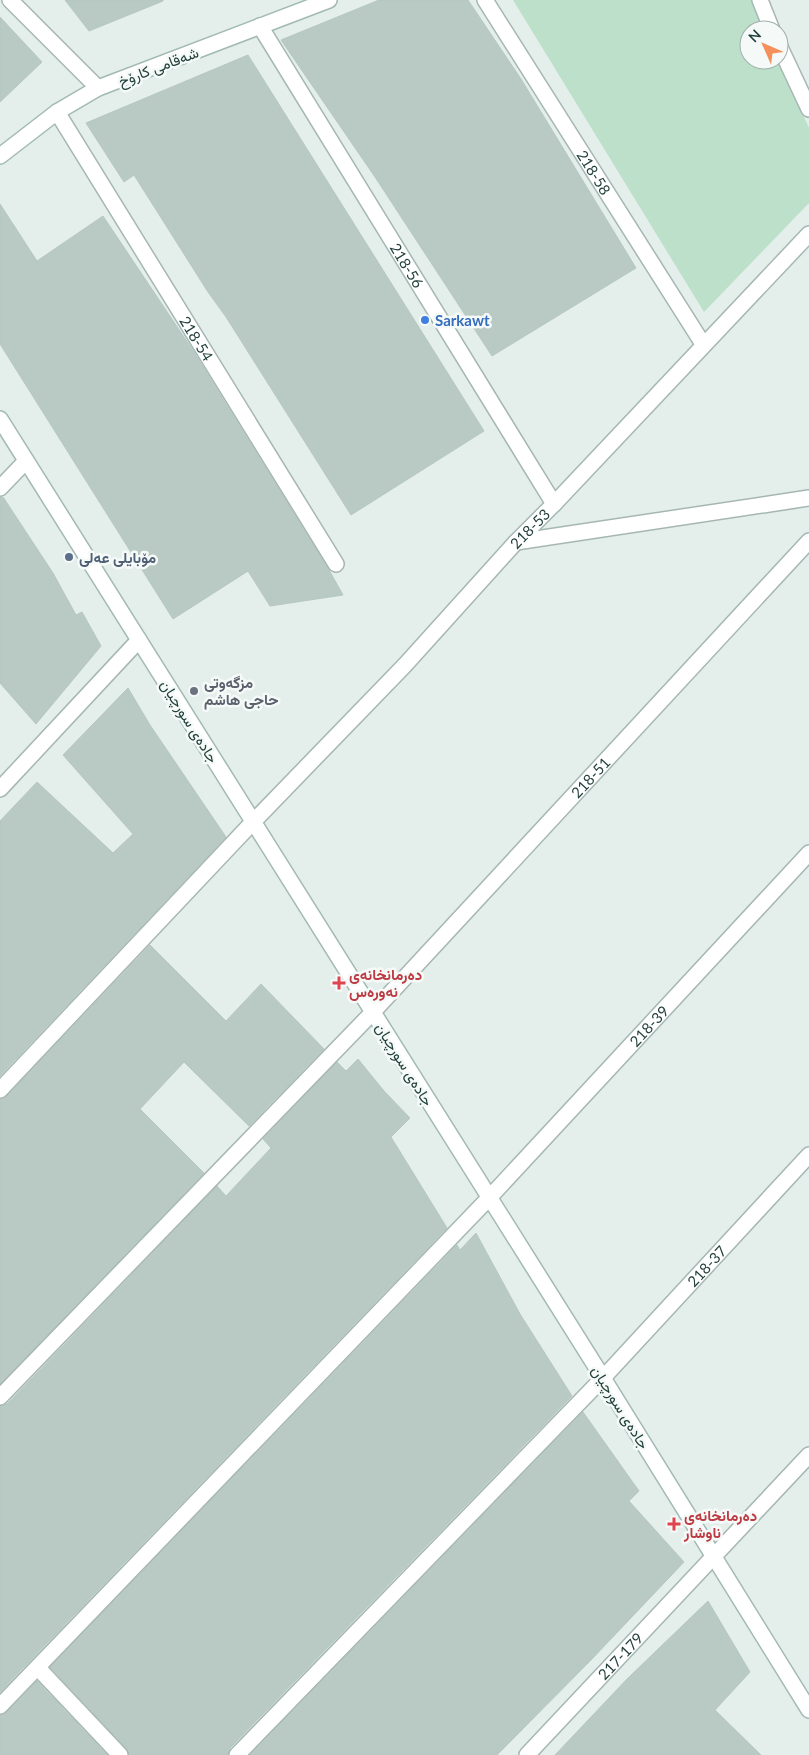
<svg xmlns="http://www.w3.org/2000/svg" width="809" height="1755" viewBox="0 0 809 1755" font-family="Lato,Vazirmatn,sans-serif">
<rect width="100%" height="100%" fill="#e4eeeb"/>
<!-- green -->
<path fill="#bde0ca" d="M 513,0 L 751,0 L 765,30 L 749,30 L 749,60 L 778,60 L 809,128 L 809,203 L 704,312 Z"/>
<!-- building -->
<g fill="#b9c9c4" stroke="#b6c8c3">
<path d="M 65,0 L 163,0 L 163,1 L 89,31 Z"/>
<path d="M 379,0 L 468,0 L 521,79 L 636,268 L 492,356 L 375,177 L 281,40 Z"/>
<path d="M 0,17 L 42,62 L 0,102 Z"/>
<path d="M 248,55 L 484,431 L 351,515 L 226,317 L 208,292 L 134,175 L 124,182 L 86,123 Z"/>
<path d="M 0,204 L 37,261 L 103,216 L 192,349 L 329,570 L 343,595 L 270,606 L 248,571 L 173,619 L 0,344 Z"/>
<path d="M 0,497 L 3,497 L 53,573 L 76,615 L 82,612 L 101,646 L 36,724 L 0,683 Z"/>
<path d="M 128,688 L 150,725 L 226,837 L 0,1076 L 0,821 L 37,782 L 113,853 L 133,834 L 63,755 Z"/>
<path d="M 150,945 L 226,1021 L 261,984 L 324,1049 L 249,1126 L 184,1062 L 140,1109 L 204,1173 L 0,1384 L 0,1099 L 7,1096 Z"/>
<path d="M 358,1059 L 384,1091 L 410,1118 L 391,1137 L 447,1228 L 0,1692 L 0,1406 L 7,1404 L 217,1186 L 226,1196 L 271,1148 L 263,1139 L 337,1062 L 346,1071 Z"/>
<path d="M 476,1233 L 520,1314 L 572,1396 L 230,1748 L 228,1755 L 129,1755 L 127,1749 L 50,1667 L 457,1245 L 460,1250 Z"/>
<path d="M 583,1412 L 639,1491 L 629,1501 L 684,1562 L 591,1660 L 497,1755 L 250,1755 Z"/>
<path d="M 708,1601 L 750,1672 L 715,1710 L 761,1755 L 555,1755 L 627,1679 Z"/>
<path d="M 37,1681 L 107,1755 L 0,1755 L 0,1715 L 7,1712 Z"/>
</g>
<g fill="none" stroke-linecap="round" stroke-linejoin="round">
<defs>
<g id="street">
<path d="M 10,0 L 98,88"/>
<path id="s1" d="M 485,0 L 703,344"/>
<path d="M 760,0 L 772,30"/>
<path id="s2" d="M 260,26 L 554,504"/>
<path d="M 779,45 L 809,109"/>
<path id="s3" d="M 57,112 L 336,564"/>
<path d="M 0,488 L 26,461"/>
<path d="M 516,542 L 809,498"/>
<path d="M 0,789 L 139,640"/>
<path id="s4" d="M 0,1090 L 252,823 L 405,665 L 516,542 L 554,504 L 809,234"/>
<path id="s5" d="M 0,1397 L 372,1013 L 809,541"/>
<path d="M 38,1668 L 120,1755"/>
<path id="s6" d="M 0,1706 L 489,1198 L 809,853"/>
<path id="s7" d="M 237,1755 L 603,1378 L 809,1155"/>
<path id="s8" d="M 527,1755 L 809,1455"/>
</g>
<g id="secondary">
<path d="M 0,156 L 57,112 L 98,88 L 329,0"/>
<path d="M 0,419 L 603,1378 L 809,1710"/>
</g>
</defs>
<!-- street casing -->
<use href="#street" stroke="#a6b7b3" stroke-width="18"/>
<!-- secondary casing -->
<use href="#secondary" stroke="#a2bab4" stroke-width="18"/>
<!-- street -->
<use href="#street" stroke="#fff" stroke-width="15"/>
<!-- secondary -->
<use href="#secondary" stroke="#fff" stroke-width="15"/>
</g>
<!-- markers -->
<circle fill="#3f7fe0" stroke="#f5faf8" stroke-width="2" cx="425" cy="320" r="5"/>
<circle fill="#5c6f8a" stroke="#f5faf8" stroke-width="2" cx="69" cy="557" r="5"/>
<circle fill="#6b7280" stroke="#f5faf8" stroke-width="2" cx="194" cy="691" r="5"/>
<g fill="#e0444e" stroke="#f5faf8" stroke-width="2">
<path d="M336.5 975.5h5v5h5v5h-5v5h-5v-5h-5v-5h5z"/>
<path d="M671.5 1516.5h5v5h5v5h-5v5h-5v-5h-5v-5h5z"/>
</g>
<g text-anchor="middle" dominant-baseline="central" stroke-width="5" stroke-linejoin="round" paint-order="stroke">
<!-- street labels -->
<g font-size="15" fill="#23413c" stroke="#f5faf8">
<text transform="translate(158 66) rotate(-21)">شەقامی کارۆخ</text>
<text stroke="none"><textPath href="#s1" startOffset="204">218-58</textPath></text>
<text stroke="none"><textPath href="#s2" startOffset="281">218-56</textPath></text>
<text stroke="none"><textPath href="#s3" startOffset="266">218-54</textPath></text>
<text stroke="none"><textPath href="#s4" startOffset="772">218-53</textPath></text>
<text transform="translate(190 721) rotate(58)">جادەی سورچیان</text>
<text stroke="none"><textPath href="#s5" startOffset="856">218-51</textPath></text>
<text stroke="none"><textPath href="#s6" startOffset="940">218-39</textPath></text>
<text transform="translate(405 1064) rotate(58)">جادەی سورچیان</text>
<text stroke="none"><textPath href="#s7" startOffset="678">218-37</textPath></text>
<text transform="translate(621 1407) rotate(58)">جادەی سورچیان</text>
<text stroke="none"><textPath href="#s8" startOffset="136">217-179</textPath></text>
</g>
<!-- shop labels -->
<g font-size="15" font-weight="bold" fill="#366cbe" stroke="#f5faf8" text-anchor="start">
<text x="435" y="320">Sarkawt</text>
</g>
<!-- service labels -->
<g font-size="15" font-weight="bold" fill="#4e5e75" stroke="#f5faf8" text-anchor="start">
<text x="79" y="557">مۆبایلی عەلی</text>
</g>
<!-- worship labels -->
<g font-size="15" font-weight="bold" fill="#5b616d" stroke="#f5faf8" text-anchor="start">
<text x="204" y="682">مزگەوتی<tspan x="204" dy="17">حاجی هاشم</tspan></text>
</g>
<!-- health labels -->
<g font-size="15" font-weight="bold" fill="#be3a42" stroke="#f5faf8" text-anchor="start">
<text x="349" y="974">دەرمانخانەی<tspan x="349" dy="17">نەورەس</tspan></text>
<text x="684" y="1515">دەرمانخانەی<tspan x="684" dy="17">ناوشار</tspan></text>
</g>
</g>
<!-- north arrow -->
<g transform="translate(764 45) rotate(315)"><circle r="24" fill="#f5faf8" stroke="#a1b0ad"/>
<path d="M0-4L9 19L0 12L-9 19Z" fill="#f6905a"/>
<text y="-8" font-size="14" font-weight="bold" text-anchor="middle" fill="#23413c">N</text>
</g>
</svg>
